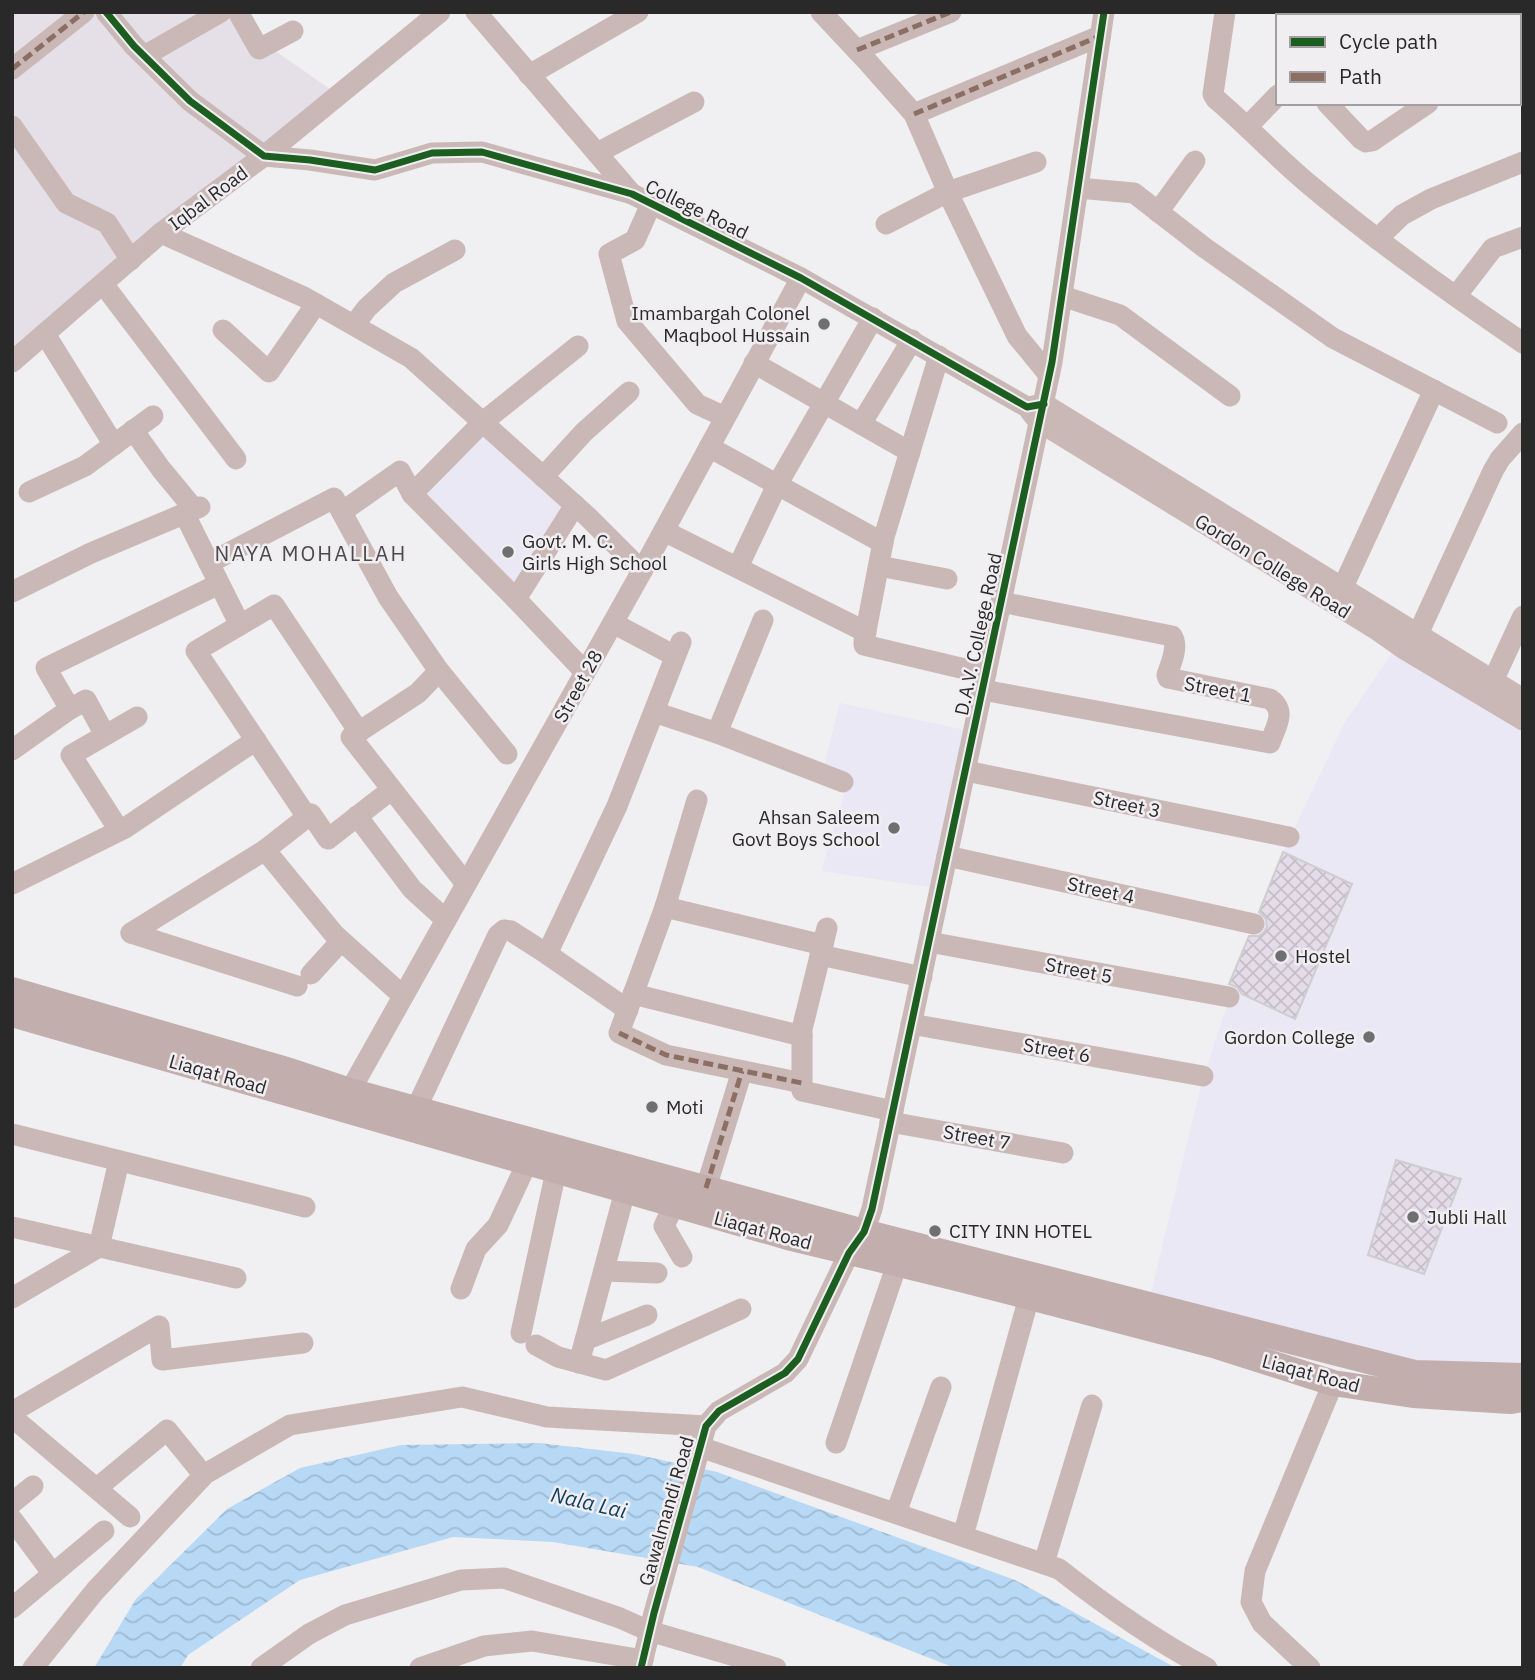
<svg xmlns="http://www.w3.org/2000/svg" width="1535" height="1680" viewBox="0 0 1535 1680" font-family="'IBM Plex Sans',sans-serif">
<defs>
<pattern id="park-crowns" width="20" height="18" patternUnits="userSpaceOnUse" patternTransform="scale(1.75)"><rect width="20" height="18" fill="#cfebce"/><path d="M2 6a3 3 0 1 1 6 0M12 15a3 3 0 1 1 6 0" fill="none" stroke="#b2cab1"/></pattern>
<pattern id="water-waves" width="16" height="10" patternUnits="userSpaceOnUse" patternTransform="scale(1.75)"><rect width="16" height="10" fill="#b7d9f5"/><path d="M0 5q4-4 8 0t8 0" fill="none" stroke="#9ebad2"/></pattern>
<pattern id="building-cross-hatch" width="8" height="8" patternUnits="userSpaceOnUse" patternTransform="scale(1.75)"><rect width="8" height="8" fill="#e5dce9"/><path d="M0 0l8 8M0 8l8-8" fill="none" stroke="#c5bdc8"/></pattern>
</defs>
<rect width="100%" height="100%" fill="#f0eff1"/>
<!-- built -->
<path fill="#e5e0e7" d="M 12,12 L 219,12 L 330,89 L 12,362 Z"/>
<!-- education -->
<g fill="#eae8f5">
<path d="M 483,422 L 575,505 L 516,599 L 412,494 Z"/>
<path d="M 1405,634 L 1523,703 L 1523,1376 L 1415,1373 L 1148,1305 L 1203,1077 L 1254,924 L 1283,852 L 1345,722 Z"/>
<path d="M 840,703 L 974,732 L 942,889 L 821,871 L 847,786 L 822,774 Z"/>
</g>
<!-- park -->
<path fill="url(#park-crowns)" d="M 1430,12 L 1523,12 L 1523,23 L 1519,24 L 1519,16 L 1431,16 Z"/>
<!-- water -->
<path fill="url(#water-waves)" d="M 539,1443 L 634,1454 L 717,1472 L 1015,1580 L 1176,1668 L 955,1668 L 698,1567 L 553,1542 L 453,1537 L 300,1580 L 188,1655 L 180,1668 L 94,1668 L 136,1599 L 227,1509 L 300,1468 L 401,1445 Z"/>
<!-- building -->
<g fill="url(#building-cross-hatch)" stroke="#cecdcf" stroke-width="2">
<path d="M 1283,852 L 1352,884 L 1295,1019 L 1242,994 L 1237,987 L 1229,984 L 1249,936 L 1259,936 L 1264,932 L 1267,927 L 1266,919 L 1259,912 Z"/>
<path d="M 1396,1160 L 1461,1179 L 1424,1274 L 1368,1255 Z"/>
</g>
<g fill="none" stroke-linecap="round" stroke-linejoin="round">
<!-- minor -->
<g stroke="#c9b8b6" stroke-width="21">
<path d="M 106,12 L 134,46 L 190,101 L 264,156 L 310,160 L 375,170 L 432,153 L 482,152 L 632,194 L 801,278 L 1027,407 L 1044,404"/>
<path d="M 238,12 L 259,49 L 293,31"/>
<path d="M 476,12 L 632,194"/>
<path d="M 821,12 L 866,60 L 914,114 L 950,197 L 1017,336 L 1049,375"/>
<path d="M 1225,12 L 1213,94 L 1216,99 C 1249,127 1278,159 1311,186 C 1379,243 1450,293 1523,343"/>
<path d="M 1286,12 L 1286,16"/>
<path d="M 857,50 L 951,12"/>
<path d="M 1519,55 L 1523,53"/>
<path d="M 144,56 L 221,12"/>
<path d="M 12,69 L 84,12"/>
<path d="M 529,75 L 638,12"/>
<path d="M 1327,103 L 1361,139 L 1366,142 L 1372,141 L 1428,103"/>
<path d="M 914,114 L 1100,36"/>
<path d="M 12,126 L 66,203 L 107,223 L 131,260"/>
<path d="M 1248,126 L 1278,95"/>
<path d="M 597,153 L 694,102"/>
<path d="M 1078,188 L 1134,193 L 1205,248 L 1333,338 L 1497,423"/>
<path d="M 651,204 L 635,240 L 609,254 L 627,321 L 697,404 L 725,417"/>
<path d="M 1158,212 L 1195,161"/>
<path d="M 886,224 L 948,192 L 1036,162"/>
<path d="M 161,233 L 304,297 L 411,358 L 587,516 L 642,571"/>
<path d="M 1377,239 L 1402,215 L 1431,199 L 1523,162"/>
<path d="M 103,284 L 236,459"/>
<path d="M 1062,296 L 1120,315 L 1230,396"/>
<path d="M 1456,296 L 1493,248 L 1523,237"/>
<path d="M 354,325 L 367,308 L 394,283 L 455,250"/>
<path d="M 223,330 L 269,372 L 316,304"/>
<path d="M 45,334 L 114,445"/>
<path d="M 939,356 L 884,537 L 864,641 L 864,645 L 868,646 L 986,674"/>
<path d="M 12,362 L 161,233 L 264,156 L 440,12"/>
<path d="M 754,363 L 910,452"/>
<path d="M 1044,404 L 1523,699"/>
<path d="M 1030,411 L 1038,421 L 1374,628 L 1404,649 L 1523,720"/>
<path d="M 861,424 L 912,340"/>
<path d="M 133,430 L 161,469 L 194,509"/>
<path d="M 709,447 L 883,543"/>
<path d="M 543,477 L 584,432 L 629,392"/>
<path d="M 29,492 L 85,466 L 153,416"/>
<path d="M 412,494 L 483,422 L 578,346"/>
<path d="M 343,511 L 400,471 L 412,494 L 512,595 L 585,672"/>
<path d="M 184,513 L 240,625"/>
<path d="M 664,531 L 866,632"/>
<path d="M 209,563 L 334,498 L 388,597 L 439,671 L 507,754"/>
<path d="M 879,566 L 947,579"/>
<path d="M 738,567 L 777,485 L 873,318"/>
<path d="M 1342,589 L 1434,390"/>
<path d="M 12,592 L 91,553 L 200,507"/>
<path d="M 516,599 L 575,505"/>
<path d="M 613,623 L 675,656"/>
<path d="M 1418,634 L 1493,471 L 1500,459 L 1523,433"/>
<path d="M 439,671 L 418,693 L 351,737 L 466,884"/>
<path d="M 1493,681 L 1523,616"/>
<path d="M 983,690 L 1270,743 C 1276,726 1287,711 1270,699 L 1168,678 L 1167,675 C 1171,663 1179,647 1172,636 L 1001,602"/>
<path d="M 70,709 L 46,668 L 219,584"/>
<path d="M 654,712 L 717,733 L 843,782"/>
<path d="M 717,733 L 763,620"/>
<path d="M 12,750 L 70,709 L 86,700 L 105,735"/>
<path d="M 966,771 L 1289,837"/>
<path d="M 697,800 L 665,907 L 619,1033 L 666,1055 L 802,1083"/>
<path d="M 357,816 L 412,889 L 446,920"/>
<path d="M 307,817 L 196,651 L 274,605 L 359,732"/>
<path d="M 119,830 L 71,755 L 137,717"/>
<path d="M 265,850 L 334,934 L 403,996"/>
<path d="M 947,856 L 1254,924"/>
<path d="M 12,884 L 125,828 L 256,740"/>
<path d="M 665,907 L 823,945"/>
<path d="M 827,928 L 802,1029 L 802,1091 L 893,1111"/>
<path d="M 131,933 L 265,850 L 311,814 L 328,839 L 391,790"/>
<path d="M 131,933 L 297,986"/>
<path d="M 929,942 L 1229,997"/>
<path d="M 547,954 L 617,806 L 681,642"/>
<path d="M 820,955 L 922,977"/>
<path d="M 311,974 L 341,941"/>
<path d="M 633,994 L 802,1036"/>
<path d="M 911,1024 L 1203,1076"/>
<path d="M 350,1091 L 642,571 L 801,278"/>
<path d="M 416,1109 L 498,935 L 504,930 L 511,931 L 547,954 L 628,1010"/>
<path d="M 890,1122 L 1063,1153"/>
<path d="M 12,1134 L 305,1207"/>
<path d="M 706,1188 L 742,1071"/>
<path d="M 674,1205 L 664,1226 L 682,1257"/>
<path d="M 12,1227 L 236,1278"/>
<path d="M 604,1271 L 657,1273"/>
<path d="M 461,1289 L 476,1249 L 498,1225 L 527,1163"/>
<path d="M 12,1298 L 99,1247 L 119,1161"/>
<path d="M 521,1333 L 556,1171"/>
<path d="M 585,1340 L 647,1315"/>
<path d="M 536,1345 L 558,1357 L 606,1370 L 741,1309"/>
<path d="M 579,1363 L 625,1191"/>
<path d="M 12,1412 L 159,1326 L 162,1360 L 303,1343"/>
<path d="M 12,1417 L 130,1517"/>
<path d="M 836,1443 L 897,1264"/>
<path d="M 700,1447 L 1059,1569 C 1106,1606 1154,1640 1207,1668"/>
<path d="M 97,1488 L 167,1430 L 197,1467"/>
<path d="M 12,1503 L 33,1486"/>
<path d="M 896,1513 L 941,1387"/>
<path d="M 12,1519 L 53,1574"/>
<path d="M 966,1525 L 1029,1297"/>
<path d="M 1044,1563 L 1092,1405"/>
<path d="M 12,1608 L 104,1531"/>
<path d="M 33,1668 L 95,1591 L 205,1474 L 290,1425 L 462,1397 L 547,1417 L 706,1426"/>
<path d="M 261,1668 L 309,1634 L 345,1615 L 461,1580 L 504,1578 L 620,1618 L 649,1631 L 776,1668"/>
<path d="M 420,1668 L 484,1646 L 532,1641 L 643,1660"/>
<path d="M 641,1668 L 654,1613 L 706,1426 L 719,1411 L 785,1373 L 798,1359 L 849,1253 L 864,1232 L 872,1209 L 1052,362 L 1104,12"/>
<path d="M 1310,1668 L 1262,1623 L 1251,1602 L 1255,1571 L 1333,1383"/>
</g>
<!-- major -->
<g stroke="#c1aead" stroke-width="26">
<path d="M 12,990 L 290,1071 L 350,1091 L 864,1232 L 1415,1373 L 1523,1376"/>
<path d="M 12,1014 L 788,1237 L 961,1279 L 1217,1346 L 1333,1383 L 1413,1395 L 1511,1401 L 1523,1399"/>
</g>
<!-- quiet -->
<g stroke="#8d6e63" stroke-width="5" stroke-dasharray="10 5" stroke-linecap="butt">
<path d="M 857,50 L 951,12"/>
<path d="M 12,69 L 84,12"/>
<path d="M 914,114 L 1100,36"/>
<path d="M 619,1033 L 666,1055 L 802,1083"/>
<path d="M 706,1188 L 742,1071"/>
</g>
<defs>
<g id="cycleway">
<path d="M 106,12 L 134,46 L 190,101 L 264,156 L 310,160 L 375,170 L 432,153 L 482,152 L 632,194 L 801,278 L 1027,407 L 1044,404"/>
<path d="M 641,1668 L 654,1613 L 706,1426 L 719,1411 L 785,1373 L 798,1359 L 849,1253 L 864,1232 L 872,1209 L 1052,362 L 1104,12"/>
</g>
</defs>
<!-- cycleway casing -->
<use href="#cycleway" stroke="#f1eef2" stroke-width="11"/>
<!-- cycleway -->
<use href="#cycleway" stroke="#1b5e20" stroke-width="7"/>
</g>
<!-- markers -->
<g fill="#6f6e70" stroke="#f1eef2" stroke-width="2.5">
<circle cx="824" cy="324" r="7"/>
<circle cx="508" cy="552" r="7"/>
<circle cx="894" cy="828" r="7"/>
<circle cx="1281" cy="956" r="7"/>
<circle cx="1369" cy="1037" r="7"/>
<circle cx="652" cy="1107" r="7"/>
<circle cx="1413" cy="1217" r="7"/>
<circle cx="935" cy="1231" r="7"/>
</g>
<g text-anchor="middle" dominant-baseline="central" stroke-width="5" stroke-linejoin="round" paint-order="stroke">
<!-- street labels -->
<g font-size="19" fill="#2a292a" stroke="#f1eef2">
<text transform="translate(208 198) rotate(-37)">Iqbal Road</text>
<text transform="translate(697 209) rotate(26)">College Road</text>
<text transform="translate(1273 566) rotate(32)">Gordon College Road</text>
<text transform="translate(978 634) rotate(-78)">D.A.V. College Road</text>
<text transform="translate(578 686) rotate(-61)">Street 28</text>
<text transform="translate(1218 689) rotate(11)">Street 1</text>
<text transform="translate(1127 804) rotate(12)">Street 3</text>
<text transform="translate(1101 890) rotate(12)">Street 4</text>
<text transform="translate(1079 970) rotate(11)">Street 5</text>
<text transform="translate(1057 1050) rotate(10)">Street 6</text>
<text transform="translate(218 1074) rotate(16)">Liaqat Road</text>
<text transform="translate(977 1137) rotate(10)">Street 7</text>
<text transform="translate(763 1230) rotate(15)">Liaqat Road</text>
<text transform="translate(1311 1373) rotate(15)">Liaqat Road</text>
<text transform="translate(666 1511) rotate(-74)">Gawalmandi Road</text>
</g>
<!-- poi labels -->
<g font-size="19" fill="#2a292a" stroke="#f1eef2" text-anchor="start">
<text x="810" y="313" text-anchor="end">Imambargah Colonel<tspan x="810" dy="22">Maqbool Hussain</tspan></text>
<text x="522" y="541">Govt. M. C.<tspan x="522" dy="22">Girls High School</tspan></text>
<text x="880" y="817" text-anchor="end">Ahsan Saleem<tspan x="880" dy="22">Govt Boys School</tspan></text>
<text x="1295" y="956">Hostel</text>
<text x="1355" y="1037" text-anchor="end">Gordon College</text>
<text x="666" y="1107">Moti</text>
<text x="1427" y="1217">Jubli Hall</text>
<text x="949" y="1231">CITY INN HOTEL</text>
</g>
<!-- neighbourhood labels -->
<g font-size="21" letter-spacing="2" fill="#4c4a4d" stroke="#f1eef2">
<text x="311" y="553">NAYA MOHALLAH</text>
</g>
<!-- water labels -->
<g font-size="21" font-style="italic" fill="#0c3d5d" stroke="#f1eef2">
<text transform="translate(589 1502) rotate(13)">Nala Lai</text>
</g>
</g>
<!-- border -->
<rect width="1535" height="1680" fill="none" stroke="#2a292a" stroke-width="28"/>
<!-- legend -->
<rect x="1276" y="14" width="245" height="91" fill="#f1eef2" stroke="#a19fa2" stroke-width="2"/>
<rect x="1290" y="37" width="35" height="10" fill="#1b5e20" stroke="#a19fa2" stroke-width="2"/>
<text x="1339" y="49" font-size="21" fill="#2a292a">Cycle path</text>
<rect x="1290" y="72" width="35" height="10" fill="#8d6e63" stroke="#a19fa2" stroke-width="2"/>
<text x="1339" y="84" font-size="21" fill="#2a292a">Path</text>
</svg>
